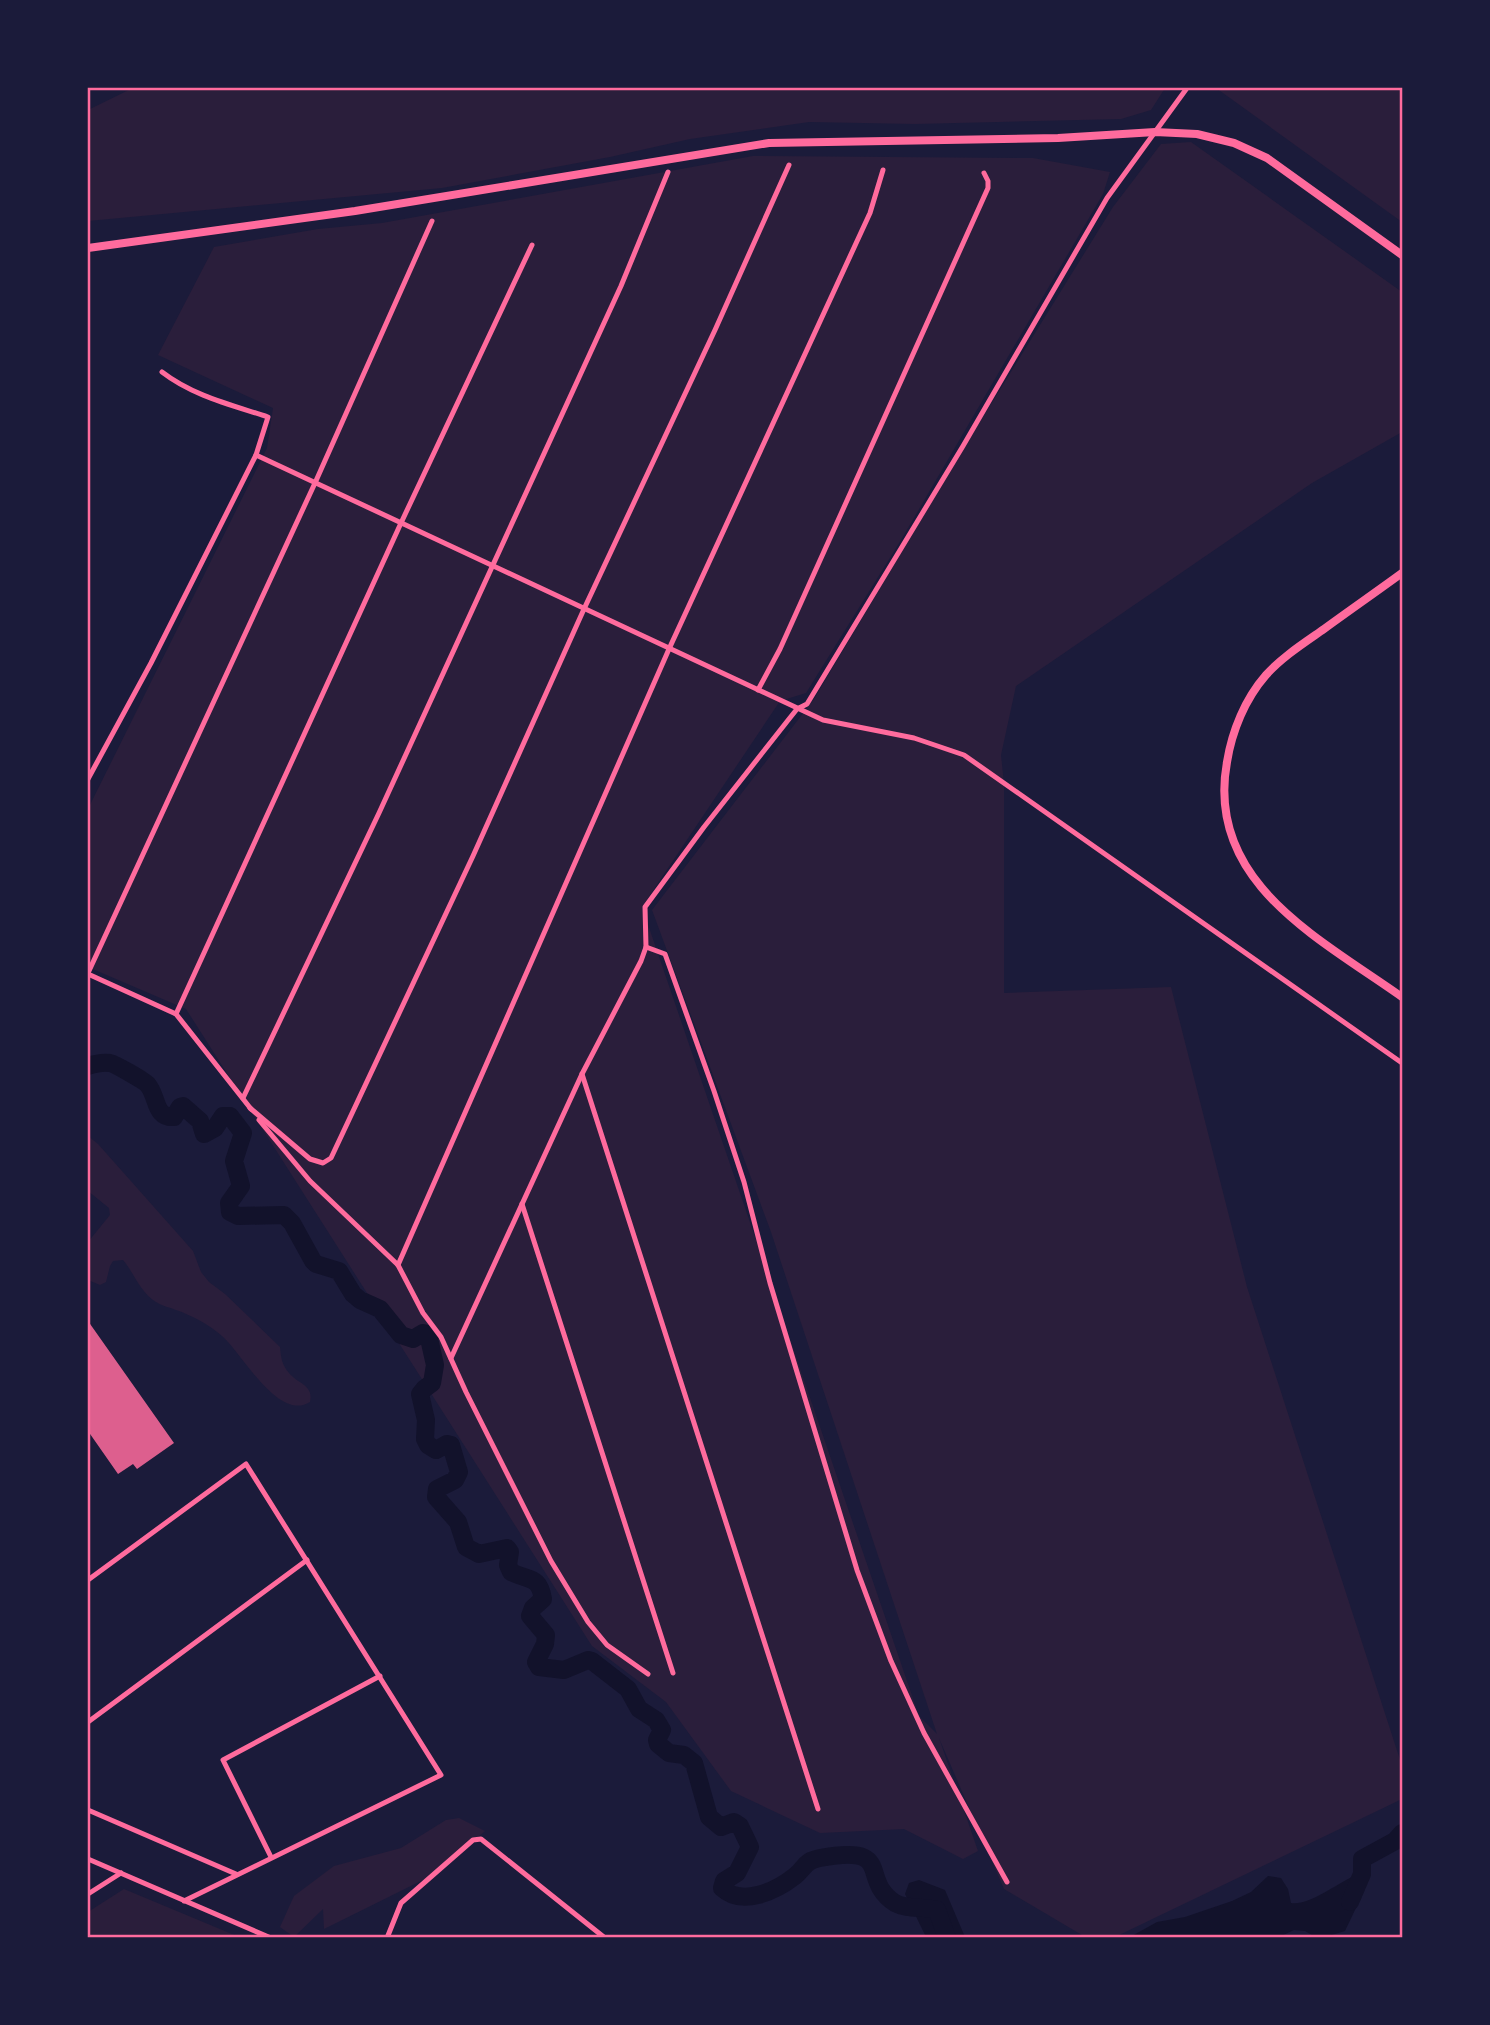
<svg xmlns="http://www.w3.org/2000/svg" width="1490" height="2025" viewBox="0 0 1490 2025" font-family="'Nunito Sans',sans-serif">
<rect width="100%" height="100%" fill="#1b1b3a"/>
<!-- green -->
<g fill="#2a1e3b">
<path d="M 133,88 L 1165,88 L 1151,110 L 1121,119 L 915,124 L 809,122 L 690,139 L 610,157 L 442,188 L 88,221 L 88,110 Z"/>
<path d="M 1216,88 L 1402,88 L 1402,222 Z"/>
<path d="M 1191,142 L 1402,292 L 1402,432 L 1312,483 L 1016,686 L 1001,755 L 1004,784 L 1004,993 L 1171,987 L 1247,1287 L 1402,1766 L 1402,1799 L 1115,1937 L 1087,1938 L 1004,1889 L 939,1738 L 978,1851 L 963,1859 L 904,1829 L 820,1833 L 731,1791 L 666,1702 L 592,1646 L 186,1009 L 88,967 L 88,809 L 267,448 L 273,408 L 158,355 L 214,247 L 318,229 L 382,223 L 753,156 L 1033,158 L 1110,172 L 1103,194 L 901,540 L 806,693 L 780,701 L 642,907 L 919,1716 L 937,1734 L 771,1232 L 652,910 L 814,699 L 965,446 L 1113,207 L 1161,144 Z"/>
<path d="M 88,1136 L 98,1144 L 193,1251 L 201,1272 L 209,1282 L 225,1294 L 280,1347 C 281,1358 282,1365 289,1373 C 298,1384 314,1385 310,1402 C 278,1422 242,1353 222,1336 C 210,1325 191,1315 176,1310 C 169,1307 162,1306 156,1302 C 140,1292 134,1273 123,1260 L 113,1261 L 110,1266 L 106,1282 L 100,1285 L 88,1280 L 88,1242 L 110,1215 L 109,1208 L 88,1191 Z"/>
<path d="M 459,1818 L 485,1831 L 433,1875 L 324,1929 L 323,1909 L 294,1937 L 280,1927 L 294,1896 L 334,1866 L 401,1848 L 446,1820 Z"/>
<path d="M 124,1889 L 239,1937 L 88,1937 L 88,1912 Z"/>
</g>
<!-- water -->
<g fill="#12122b">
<path d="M 1268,1876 L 1281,1878 L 1288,1889 L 1291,1903 C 1308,1906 1335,1885 1352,1877 L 1360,1881 L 1365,1889 L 1345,1931 L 1325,1937 L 1317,1938 L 1305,1931 L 1294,1930 L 1277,1938 L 1130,1937 L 1157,1922 L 1185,1917 L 1232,1901 L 1251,1892 Z"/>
<path d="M 919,1880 L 945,1890 L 965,1937 L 926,1937 L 905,1894 L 909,1883 Z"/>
</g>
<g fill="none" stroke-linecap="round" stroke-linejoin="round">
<!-- river -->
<g stroke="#12122b" stroke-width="18">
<path d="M 88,1066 C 94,1064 102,1062 110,1063 C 115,1064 145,1081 148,1085 C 158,1097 154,1118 174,1117 L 180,1107 L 183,1106 L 200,1121 L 204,1134 L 215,1128 L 223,1116 L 230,1116 L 243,1133 L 234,1161 L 241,1186 L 229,1203 L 230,1212 L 238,1216 L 284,1215 L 292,1223 L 313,1261 L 316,1264 L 339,1271 L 353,1294 L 360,1300 L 380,1309 L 401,1335 L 413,1339 L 423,1333 L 428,1334 L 435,1365 L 432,1383 L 424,1389 L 420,1394 L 426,1420 L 425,1439 L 428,1445 L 436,1450 L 447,1444 L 451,1445 L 459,1472 L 455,1480 L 437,1489 L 436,1497 L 458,1522 L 466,1547 L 479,1554 L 507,1548 L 510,1552 L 508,1565 L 511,1572 C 529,1581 539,1575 543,1599 L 533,1608 L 530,1616 L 546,1635 L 545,1644 L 536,1662 L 539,1667 L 564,1670 L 588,1660 L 592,1661 L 628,1689 L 639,1709 L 656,1720 L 662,1730 L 657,1740 L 658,1744 L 669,1753 L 684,1755 L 694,1763 L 709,1817 L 721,1827 L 734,1822 L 740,1826 L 750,1847 L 737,1873 L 724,1881 L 722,1888 C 742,1907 776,1891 795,1876 C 806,1867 804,1861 820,1858 C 896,1844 858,1879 895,1903 C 908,1910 923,1906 937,1910 L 947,1938"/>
<path d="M 1350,1902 L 1362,1874 L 1362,1859 L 1395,1841 L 1402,1833"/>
</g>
</g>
<!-- building -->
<path fill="#dd5f8e" d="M 88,1321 L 174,1443 L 137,1469 L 133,1464 L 118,1474 L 88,1431 Z"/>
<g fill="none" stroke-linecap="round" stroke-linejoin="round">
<!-- minor -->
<g stroke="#ff6b9d" stroke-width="5">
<path d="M 256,455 L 823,720 L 914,738 L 964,755 L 1402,1063"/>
<path d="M 758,690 L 780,649 L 988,188 L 988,181 L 984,173"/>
<path d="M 88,779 L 151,663 L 256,455 L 268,417 C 232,405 193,396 162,372"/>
<path d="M 646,947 L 665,954 L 714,1091 L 744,1182 L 770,1283 L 857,1570 L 891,1661 L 924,1733 L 1007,1882"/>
<path d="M 88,973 L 315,483 L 432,221"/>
<path d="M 88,974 L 176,1014 L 251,1109"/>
<path d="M 176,1014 L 401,523 L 532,245"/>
<path d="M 582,1074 L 818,1809"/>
<path d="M 243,1098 L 379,813 L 621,286 L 668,172"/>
<path d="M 250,1108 L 310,1159 L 323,1163 L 331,1158 L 473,856 L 584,609 L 715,330 L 789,165"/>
<path d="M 259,1120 L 310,1181 L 398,1265 L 423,1313 L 441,1337 L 466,1392 L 551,1561 L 588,1622 L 607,1645 L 648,1674"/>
<path d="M 522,1204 L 673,1673"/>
<path d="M 398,1265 L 669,649 L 870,213 L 883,170"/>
<path d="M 451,1358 L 582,1074 L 641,961 L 646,947 L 645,907 L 704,827 L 789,719 L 797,709 L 807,704 L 963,446 L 1107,198 L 1187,88"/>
<path d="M 88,1580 L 246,1464 L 441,1775 L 184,1901"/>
<path d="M 88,1722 L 307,1560"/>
<path d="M 88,1810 L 236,1874"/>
<path d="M 271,1857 L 223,1760 L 380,1676"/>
<path d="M 88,1859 L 271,1938"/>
<path d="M 88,1894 L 121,1873"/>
<path d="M 387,1938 L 401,1903 L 473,1840 L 481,1839 L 605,1938"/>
</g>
<!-- secondary -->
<g stroke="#ff6b9d" stroke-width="8">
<path d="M 88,248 L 355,211 L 769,143 L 1058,138 L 1155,132 L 1197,134 L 1234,143 L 1267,158 L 1402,255"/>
<path d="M 1402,573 C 1376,592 1350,610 1324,629 C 1304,643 1282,657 1266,675 C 1245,699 1232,731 1227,762 C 1205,882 1319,938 1402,997"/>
</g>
</g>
<!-- border -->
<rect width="1490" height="2025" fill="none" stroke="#1b1b3a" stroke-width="178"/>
<rect x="89" y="89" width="1312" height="1847" fill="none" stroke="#ff6b9d" stroke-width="2.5"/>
</svg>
